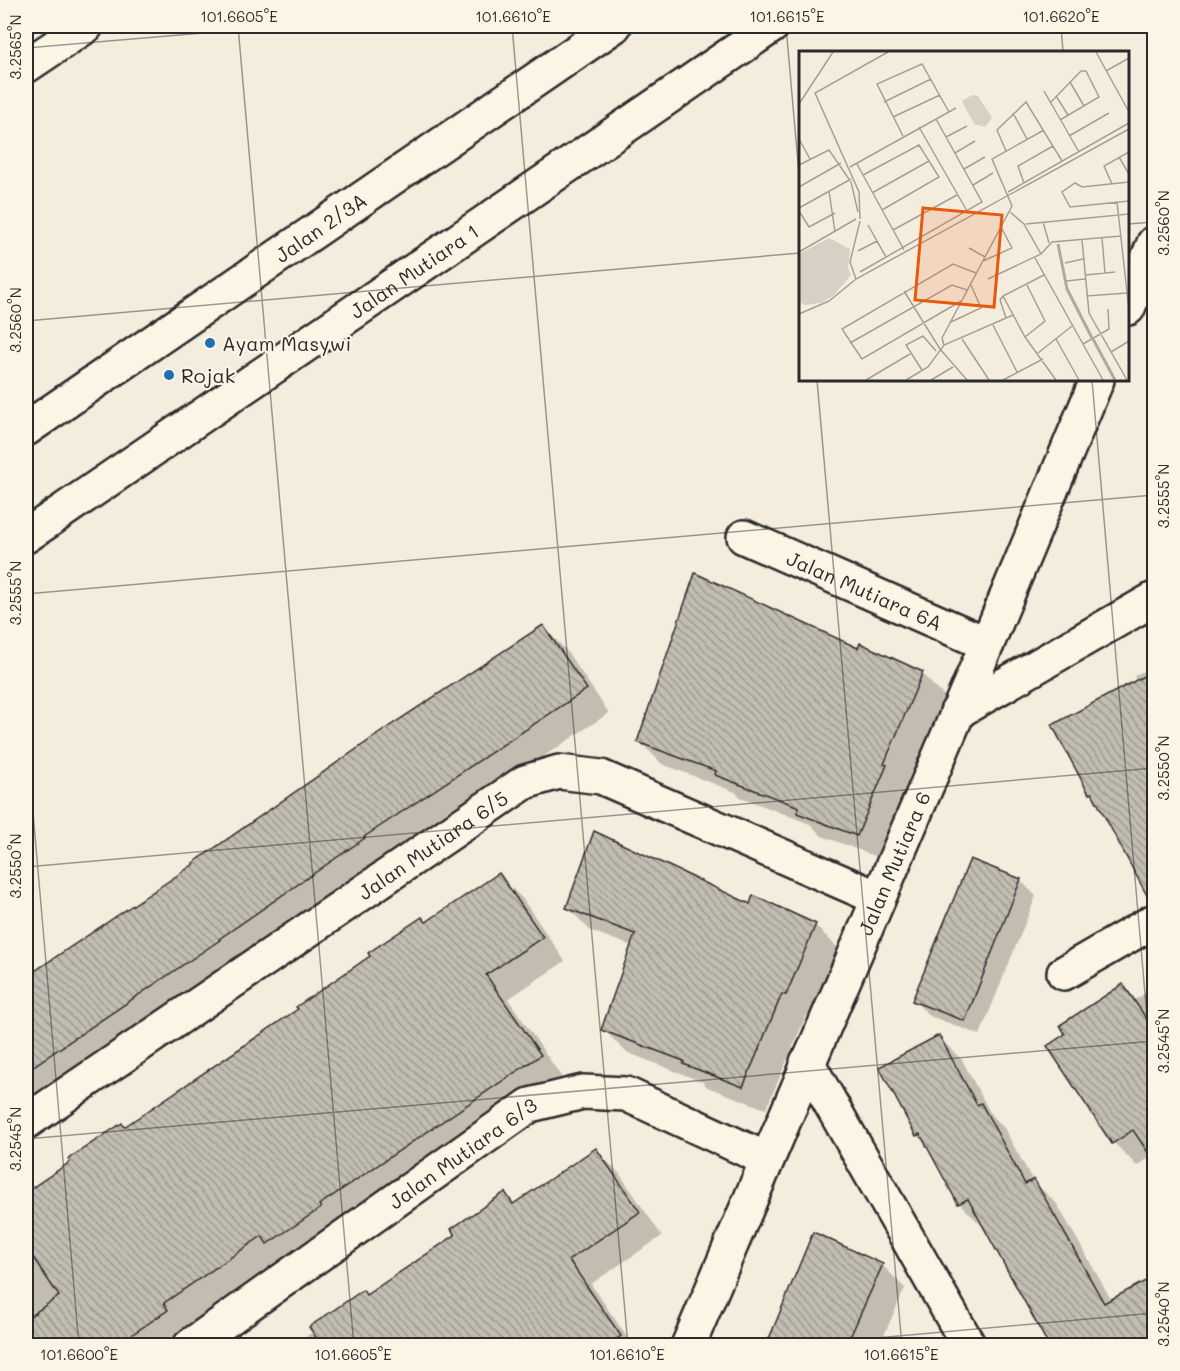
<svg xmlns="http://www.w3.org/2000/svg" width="1180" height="1371" viewBox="0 0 1180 1371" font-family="Mali,sans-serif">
<defs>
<pattern id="building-back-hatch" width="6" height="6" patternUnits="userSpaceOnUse" patternTransform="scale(1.5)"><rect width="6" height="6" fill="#c2bdb1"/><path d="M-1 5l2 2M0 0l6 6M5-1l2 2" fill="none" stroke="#9e9a90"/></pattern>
</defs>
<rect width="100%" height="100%" fill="#f4edde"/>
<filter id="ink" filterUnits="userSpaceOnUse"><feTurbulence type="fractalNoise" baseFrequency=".0167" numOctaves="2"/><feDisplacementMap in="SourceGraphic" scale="12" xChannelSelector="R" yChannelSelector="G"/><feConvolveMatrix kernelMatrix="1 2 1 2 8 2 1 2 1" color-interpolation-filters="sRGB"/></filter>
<g filter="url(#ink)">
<!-- shadow -->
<g fill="#0003">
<path d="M 543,627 L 566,650 L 609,713 L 386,861 L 26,1109 L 26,979 Z"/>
<path d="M 859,650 L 922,674 L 945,697 L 907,787 L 909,789 L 880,858 L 822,836 L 810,824 L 740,797 L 735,792 L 662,764 L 639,741 Z"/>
<path d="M 1154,665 L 1154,903 L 1150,898 L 1097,799 L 1091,793 L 1137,682 L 1134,676 Z"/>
<path d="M 498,875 L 522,898 L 565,961 L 508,999 L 563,1079 L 341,1228 L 285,1259 L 186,1327 L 190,1333 L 172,1346 L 26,1346 L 26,1194 Z"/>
<path d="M 1020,880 L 1036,896 L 980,1035 L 930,1016 L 914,1001 Z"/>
<path d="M 750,906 L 815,925 L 838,948 L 809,1017 L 806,1016 L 766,1109 L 707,1087 L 703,1082 L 626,1052 L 603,1029 L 632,946 L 591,931 L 568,908 Z"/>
<path d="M 1123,986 L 1136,999 L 1154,988 L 1154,1160 L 1152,1156 L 1137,1166 L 1114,1143 L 1068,1034 Z"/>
<path d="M 939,1037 L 962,1060 L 992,1116 L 1004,1128 L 1033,1181 L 1057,1204 L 1112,1301 L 1154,1346 L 982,1226 L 959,1203 L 929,1147 L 917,1135 Z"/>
<path d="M 595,1150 L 619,1173 L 662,1236 L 591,1284 L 633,1346 L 292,1346 L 458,1235 L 505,1194 L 515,1204 Z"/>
<path d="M 882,1265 L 905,1288 L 879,1346 L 767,1346 Z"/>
</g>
<!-- building -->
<g fill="url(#building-back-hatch)" stroke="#2b2b2b" stroke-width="1.5">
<path d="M 695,573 L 858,648 L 860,643 L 923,672 L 884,764 L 887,765 L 857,836 L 797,813 L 799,807 L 715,775 L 716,771 L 637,742 Z"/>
<path d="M 543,625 L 587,689 L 364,837 L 365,838 L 219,939 L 220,940 L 26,1071 L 26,977 L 194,864 L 193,863 L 394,723 Z"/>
<path d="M 1155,670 L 1155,902 L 1151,903 L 1092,793 L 1089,794 L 1052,725 Z"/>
<path d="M 594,831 L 750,904 L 753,895 L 816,924 L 786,995 L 782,994 L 743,1087 L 683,1064 L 684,1061 L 601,1030 L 635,934 L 566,908 Z"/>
<path d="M 970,859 L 1021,879 L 965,1021 L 912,1001 Z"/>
<path d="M 499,873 L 543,937 L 486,975 L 541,1055 L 319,1205 L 321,1208 L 267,1244 L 262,1236 L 164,1303 L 168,1310 L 115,1346 L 26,1346 L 26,1319 L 59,1296 L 26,1247 L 26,1192 L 70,1162 L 68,1159 L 122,1123 L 124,1127 L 298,1009 L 296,1007 L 370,956 L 368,953 L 422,917 L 426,922 Z"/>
<path d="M 1123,984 L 1155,1031 L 1155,1163 L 1133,1130 L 1112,1144 L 1047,1046 L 1065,1034 L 1060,1025 Z"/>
<path d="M 939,1035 L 977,1105 L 981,1103 L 1025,1184 L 1034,1179 L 1104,1303 L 1155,1276 L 1155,1346 L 1049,1346 L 968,1199 L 958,1204 L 920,1134 L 916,1136 L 879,1067 Z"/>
<path d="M 596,1148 L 640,1212 L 569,1260 L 621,1336 L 606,1346 L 322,1346 L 309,1327 L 363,1290 L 366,1295 L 455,1235 L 451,1229 L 505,1192 L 513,1204 Z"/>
<path d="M 813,1232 L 883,1264 L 846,1346 L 766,1346 Z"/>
</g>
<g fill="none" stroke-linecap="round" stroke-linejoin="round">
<defs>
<g id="street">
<path d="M 26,66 L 86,26"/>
<path d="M 1128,308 L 1154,243"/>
<path id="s1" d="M 26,429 L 614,26"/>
<path id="s2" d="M 744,537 L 987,644"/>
<path d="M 957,712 L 1154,599"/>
<path d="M 1064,973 L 1154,921"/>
<path d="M 807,1062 L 969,1346"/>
<path id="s3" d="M 26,1122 L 525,782 L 559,772 L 601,777 L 878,898"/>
<path id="s4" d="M 190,1346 L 530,1105 L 583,1092 L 626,1094 L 766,1159"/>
<path id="s5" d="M 688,1346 L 987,644 L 1097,380"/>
</g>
<g id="secondary">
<path id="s6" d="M 26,536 L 772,26"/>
</g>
</defs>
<!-- street casing -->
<use href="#street" stroke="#2b2b2b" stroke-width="38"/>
<!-- secondary casing -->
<use href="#secondary" stroke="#2b2b2b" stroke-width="38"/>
<!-- street -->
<use href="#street" stroke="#fcf5e5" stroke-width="33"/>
<!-- secondary -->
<use href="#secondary" stroke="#fcf5e5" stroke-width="33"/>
</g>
</g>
<!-- ticks -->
<path fill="none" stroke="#2b2b2b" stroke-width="1.5" stroke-opacity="0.45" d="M 238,26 L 354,1346M 512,26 L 628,1346M 786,26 L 800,186M 1061,26 L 1063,52M 26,48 L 284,26M 1128,224 L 1154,222M 26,321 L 800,253M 817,380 L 902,1346M 1092,380 L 1154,1098M 26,594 L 1154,495M 26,731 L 79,1346M 26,867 L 1154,768M 26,1139 L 1154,1041M 787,1346 L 1154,1313"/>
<!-- markers -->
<g fill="#1f6fb2" stroke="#fcf5e5" stroke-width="2">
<circle cx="210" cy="343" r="6"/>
<circle cx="169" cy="375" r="6"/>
</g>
<g text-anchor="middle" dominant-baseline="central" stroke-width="4.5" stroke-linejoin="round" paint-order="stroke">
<!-- street labels -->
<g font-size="20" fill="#2b2b2b" stroke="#fcf5e5">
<text stroke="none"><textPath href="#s1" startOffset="357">Jalan 2/3A</textPath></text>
<text stroke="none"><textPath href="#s6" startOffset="470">Jalan Mutiara 1</textPath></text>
<text stroke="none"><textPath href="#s2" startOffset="132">Jalan Mutiara 6A</textPath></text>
<text stroke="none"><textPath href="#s3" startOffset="492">Jalan Mutiara 6/5</textPath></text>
<text stroke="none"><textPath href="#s5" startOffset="525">Jalan Mutiara 6</textPath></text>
<text stroke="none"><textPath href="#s4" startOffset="334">Jalan Mutiara 6/3</textPath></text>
</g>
<!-- poi labels -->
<g font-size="20" fill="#2b2b2b" stroke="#fcf5e5" text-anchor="start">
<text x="222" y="343">Ayam Masywi</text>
<text x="181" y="375">Rojak</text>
</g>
</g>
<!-- overview -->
<g transform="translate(799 51)">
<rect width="330" height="330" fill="#f4edde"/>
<path d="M 173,44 L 179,45 L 193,67 L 186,76 L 175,73 L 163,50 ZM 30,187 L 51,198 L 49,217 L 52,224 L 35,244 L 22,252 L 6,254 L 0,251 L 0,203 Z" fill="#d6d1c4"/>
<path fill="none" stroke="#afaaa0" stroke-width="3" d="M 259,193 L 268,238 L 293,287M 294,288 L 316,329"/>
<path fill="none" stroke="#a49f96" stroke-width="1.5" d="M 297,1 L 330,61M 307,20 L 330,7M 271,31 L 285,55M 245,40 L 280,101M 257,45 L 269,64M 85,51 L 132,28M 251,52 L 282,20 L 287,20 L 300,46 L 261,69M 0,53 L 34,1M 214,62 L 228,88M 94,66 L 141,44M 120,76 L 168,160M 104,85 L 78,33 L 123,13 L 150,61M 270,85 L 310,62M 147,86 L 168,75M 0,88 L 11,108M 207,100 L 198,79 L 227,51 L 263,110M 156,102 L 176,90M 320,106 L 330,123M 58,113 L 105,199M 0,114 L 30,99 L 52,131 L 59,161M 51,116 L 157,57M 165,118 L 186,106M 64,124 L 120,94 L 140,126 L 83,159M 330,131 L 283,136 L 276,132 L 263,141 L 271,156 L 330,150M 225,132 L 219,115 L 254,95M 313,133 L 305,115 L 330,101M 174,134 L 194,122M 0,136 L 42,112M 30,140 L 36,181M 209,141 L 330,72M 73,142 L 130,110M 318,151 L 330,259M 0,157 L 52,128M 0,160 L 10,176 L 36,162M 211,161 L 225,173 L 242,203M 61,168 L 60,141 L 16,42 L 89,1M 244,171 L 250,192M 227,173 L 330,163M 69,174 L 87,206M 94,179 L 158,144M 303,187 L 306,222M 283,189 L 290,262 L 328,329M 170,197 L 186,206M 59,200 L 78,190M 0,201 L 57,168M 236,207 L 304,329M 184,210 L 213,197 L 202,176M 266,212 L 284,208M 61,221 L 183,151 L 137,68M 286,224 L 316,221M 57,228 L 51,211 L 61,170M 189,228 L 242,203 L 253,191 L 322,185M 267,230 L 286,228M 105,240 L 141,298 L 168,329M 204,245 L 226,286 L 257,329M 204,245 L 245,224M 204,245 L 201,249 L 207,267M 287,245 L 328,242M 162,250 L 63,308 L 43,278 L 154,213 L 177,222M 0,263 L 30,250 L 57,228 L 330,78M 152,271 L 182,257 L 172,234M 194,274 L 218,321M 226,286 L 246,270 L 228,234M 163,288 L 190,329M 257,288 L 280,329M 51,292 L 153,234 L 168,239M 284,293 L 310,278 L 309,258M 145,294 L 143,287 L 213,155 L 193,108 L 245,79M 312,301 L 330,290M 239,302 L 273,275M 123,319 L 107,294 L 124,285 L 137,300M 67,329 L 111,303M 107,329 L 129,316 L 145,294 L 214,264M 132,329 L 154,316M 204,329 L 244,308"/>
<path fill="#e8590c" fill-opacity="0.15" stroke="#e8590c" stroke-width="3" d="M 124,157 L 203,164 L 195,256 L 116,249 Z"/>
<rect width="330" height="330" fill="none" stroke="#2b2b2b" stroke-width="3"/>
</g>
<!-- margin -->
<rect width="1180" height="1371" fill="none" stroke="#fcf5e5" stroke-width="66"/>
<rect x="33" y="33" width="1114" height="1305" fill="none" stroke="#2b2b2b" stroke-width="2"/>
<g font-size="15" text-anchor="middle" fill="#2b2b2b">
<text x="239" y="22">101.6605°E</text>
<text x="513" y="22">101.6610°E</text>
<text x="787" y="22">101.6615°E</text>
<text x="1061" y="22">101.6620°E</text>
<text transform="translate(16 47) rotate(-90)" y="5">3.2565°N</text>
<text transform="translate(1164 223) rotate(-90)" y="5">3.2560°N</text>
<text transform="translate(16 320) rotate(-90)" y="5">3.2560°N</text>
<text transform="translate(1164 496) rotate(-90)" y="5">3.2555°N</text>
<text transform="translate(16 593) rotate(-90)" y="5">3.2555°N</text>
<text transform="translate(1164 768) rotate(-90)" y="5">3.2550°N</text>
<text transform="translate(16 866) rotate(-90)" y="5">3.2550°N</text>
<text transform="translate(1164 1041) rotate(-90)" y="5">3.2545°N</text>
<text transform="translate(16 1139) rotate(-90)" y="5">3.2545°N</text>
<text transform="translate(1164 1314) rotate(-90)" y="5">3.2540°N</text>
<text x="79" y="1360">101.6600°E</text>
<text x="353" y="1360">101.6605°E</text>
<text x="627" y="1360">101.6610°E</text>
<text x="901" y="1360">101.6615°E</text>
</g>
</svg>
